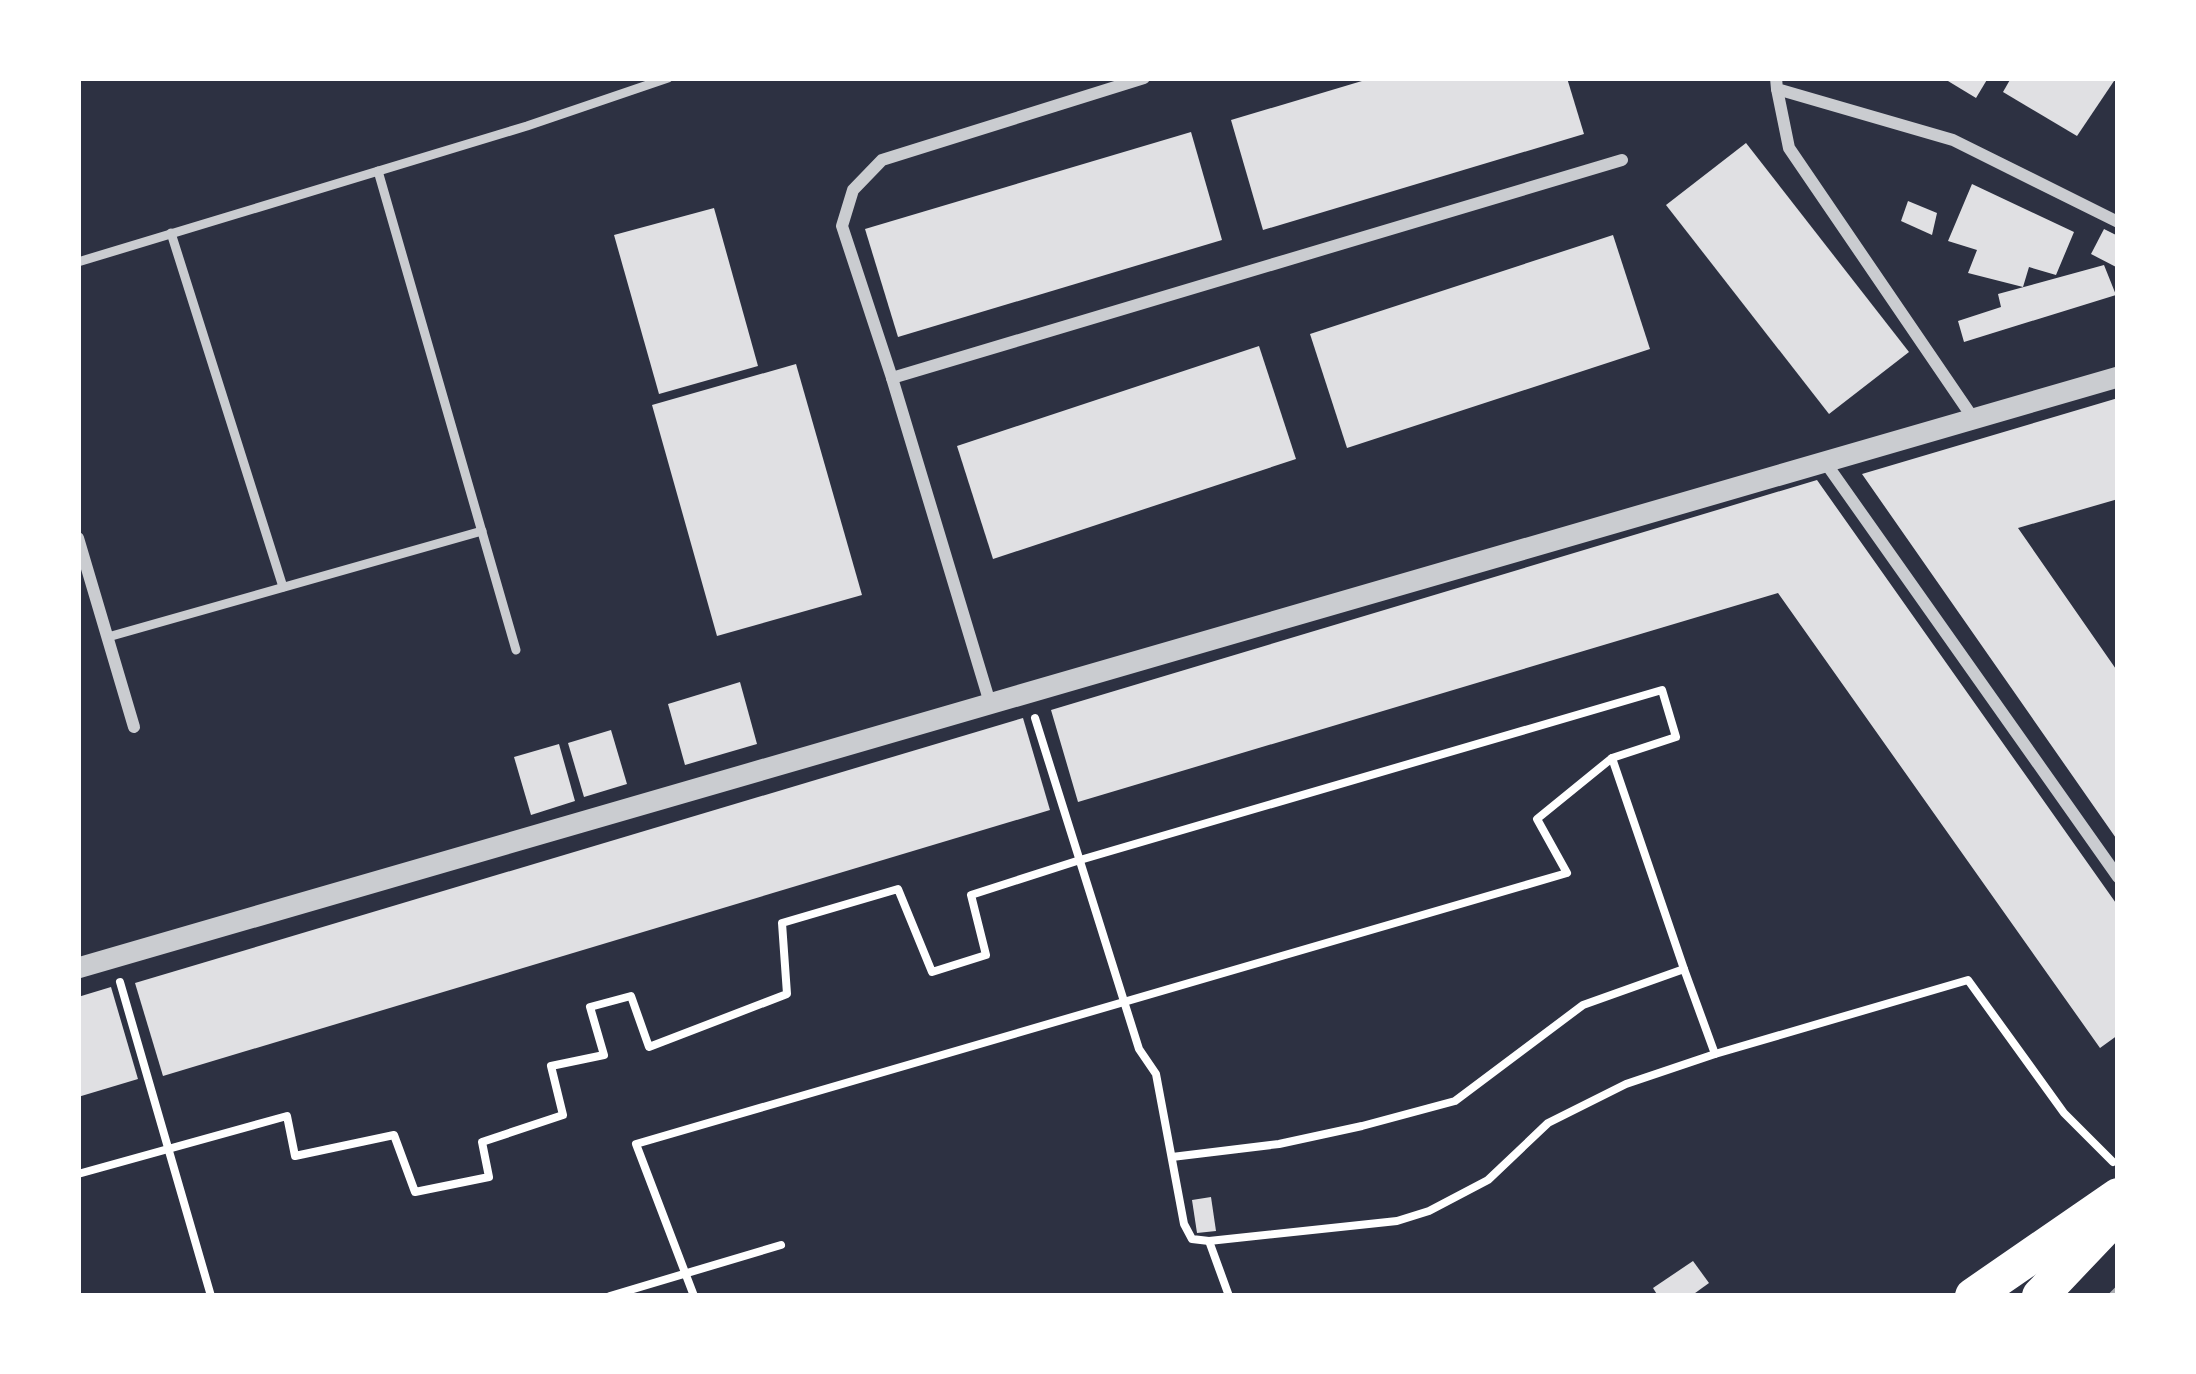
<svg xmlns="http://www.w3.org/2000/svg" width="2196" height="1374" viewBox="0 0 2196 1374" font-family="'Public Sans',sans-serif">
<rect width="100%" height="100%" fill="#2d3142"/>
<!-- building -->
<g fill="#e0e0e3">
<path d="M 1372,78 L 1567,78 L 1584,134 L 1263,230 L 1231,120 Z"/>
<path d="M 1943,78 L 1988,78 L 1976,98 Z"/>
<path d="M 2011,78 L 2116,78 L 2077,136 L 2003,92 Z"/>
<path d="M 1191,132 L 1222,240 L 898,337 L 865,229 Z"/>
<path d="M 1746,143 L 1909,352 L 1829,414 L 1666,205 Z"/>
<path d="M 1972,184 L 2074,232 L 2056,275 L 2029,267 L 2023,287 L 1968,273 L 1977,250 L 1948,241 Z"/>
<path d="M 1908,201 L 1937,213 L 1932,235 L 1901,221 Z"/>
<path d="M 714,208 L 758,366 L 659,394 L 614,235 Z"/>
<path d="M 2104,229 L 2118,236 L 2118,268 L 2091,254 Z"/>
<path d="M 1613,235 L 1650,349 L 1347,448 L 1310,334 Z"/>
<path d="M 2104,265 L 2116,295 L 1964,342 L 1958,321 L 2001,307 L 1998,294 Z"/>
<path d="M 1259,346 L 1296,459 L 993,559 L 957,446 Z"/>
<path d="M 796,364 L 862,595 L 717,636 L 652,405 Z"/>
<path d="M 2118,398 L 2118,499 L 2018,528 L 2118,672 L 2118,841 L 1862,474 Z"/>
<path d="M 1817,480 L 2118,906 L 2118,1035 L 2100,1048 L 1778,593 L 1078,802 L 1051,710 Z"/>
<path d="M 740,682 L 757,744 L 685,765 L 668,704 Z"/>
<path d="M 1023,718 L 1050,810 L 163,1076 L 135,983 Z"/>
<path d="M 611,730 L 627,784 L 584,797 L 568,743 Z"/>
<path d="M 559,744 L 575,801 L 531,815 L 514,757 Z"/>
<path d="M 111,987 L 138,1079 L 78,1097 L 78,997 Z"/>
<path d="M 1211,1197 L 1216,1231 L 1197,1233 L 1192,1200 Z"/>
<path d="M 1693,1261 L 1709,1283 L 1691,1296 L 1658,1296 L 1653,1288 Z"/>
</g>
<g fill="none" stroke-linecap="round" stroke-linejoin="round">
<!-- path -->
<g stroke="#fff" stroke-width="8">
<path d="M 1035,718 L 1139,1049 L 1156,1074 L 1184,1224 L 1192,1239 L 1209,1241 L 1229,1296"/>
<path d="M 1612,758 L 1684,969"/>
<path d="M 120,982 L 211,1296"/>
<path d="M 1715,1054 L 1968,980 L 2064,1113 L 2113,1162"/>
<path d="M 1172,1157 L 1279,1144 L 1362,1126 L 1455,1101 L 1583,1005 L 1684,969 L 1715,1054 L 1626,1084 L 1548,1123 L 1488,1180 L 1429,1211 L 1397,1221 L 1209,1241"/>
<path d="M 78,1174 L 287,1116 L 295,1156 L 394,1135 L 415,1192 L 489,1177 L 482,1142 L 563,1115 L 551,1066 L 604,1055 L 590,1007 L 631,996 L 649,1047 L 787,994 L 782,923 L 898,889 L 932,972 L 986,955 L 971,895 L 1080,860 L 1662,690 L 1676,737 L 1612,758 L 1537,819 L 1567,873 L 636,1144 L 694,1296"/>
<path d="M 610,1296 L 781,1245"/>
</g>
<!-- service -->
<g stroke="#caccd0" stroke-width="9">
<path d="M 378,171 L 516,650"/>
<path d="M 171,233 L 283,587"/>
<path d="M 78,262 L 527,126 L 668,78"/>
<path d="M 108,637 L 482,531"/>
</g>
<!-- minor -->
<g stroke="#caccd0" stroke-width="12">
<path d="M 1776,78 L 1777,89 L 1953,140 L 2118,222"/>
<path d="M 1777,89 L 1789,148 L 1973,418"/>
<path d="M 892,378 L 1622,160"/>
<path d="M 1825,462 L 2118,877"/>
<path d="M 78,538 L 134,727"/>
<path d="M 990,703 L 892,378 L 842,226 L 853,190 L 882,160 L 1144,78"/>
</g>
<!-- tertiary -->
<path stroke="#caccd0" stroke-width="21" d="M 78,968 L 2118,377"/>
<!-- motorway -->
<g stroke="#fff" stroke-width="36">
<path d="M 1973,1296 L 2118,1196"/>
<path d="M 2040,1296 L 2116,1216"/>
</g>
<!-- rail -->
<path stroke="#abadb3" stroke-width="9" d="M 2113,1296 L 2118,1291"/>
</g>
<!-- border -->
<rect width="2196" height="1374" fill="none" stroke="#ffffff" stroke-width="162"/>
</svg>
